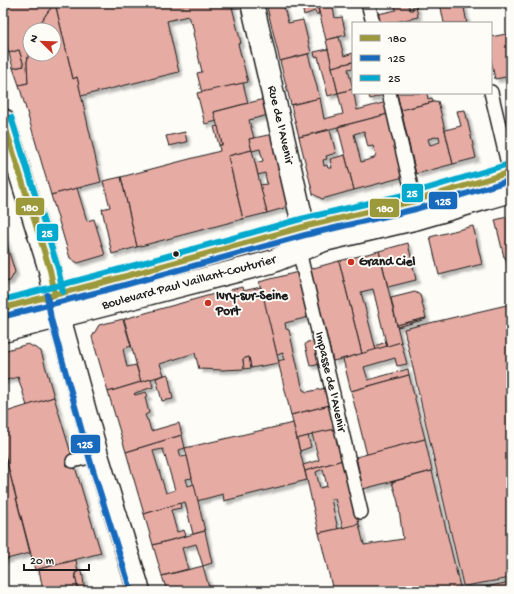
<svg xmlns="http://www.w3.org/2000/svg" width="514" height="594" viewBox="0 0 514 594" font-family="'Gochi Hand',sans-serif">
<defs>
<filter id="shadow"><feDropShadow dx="3.5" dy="3.5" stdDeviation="1" flood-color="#0004"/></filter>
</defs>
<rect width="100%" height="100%" fill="#fdfcf7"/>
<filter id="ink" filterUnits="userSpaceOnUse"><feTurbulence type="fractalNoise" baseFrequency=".025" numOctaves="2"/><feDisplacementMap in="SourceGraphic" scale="8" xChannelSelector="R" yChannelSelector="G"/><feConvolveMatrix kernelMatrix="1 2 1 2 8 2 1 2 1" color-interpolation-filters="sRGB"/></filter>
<g filter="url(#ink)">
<!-- building -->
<g fill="#e6aba3" stroke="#1c1c1c" fill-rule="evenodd" filter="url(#shadow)">
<path d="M 3,3 L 231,3 L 241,43 L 238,44 L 248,82 L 202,93 L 197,73 L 202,72 L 193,33 L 194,32 L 192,23 L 191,24 L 188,16 L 167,21 L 179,72 L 81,96 L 77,77 L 73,79 L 55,3 L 47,13 L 36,30 L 30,30 L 30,48 L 27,62 L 28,83 L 19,85 L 13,68 L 24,66 L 19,50 L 9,53 L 3,33 Z"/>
<path d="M 55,3 L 73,79 L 77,77 L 101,182 L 51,195 L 19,85 L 28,83 L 27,62 L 30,48 L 30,54 L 54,54 L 54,30 L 36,30 L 47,13 Z"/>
<path d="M 266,3 L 283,3 L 288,23 L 303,20 L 311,53 L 280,61 Z"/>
<path d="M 301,3 L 317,3 L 319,14 L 316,14 L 315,11 L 304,15 Z"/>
<path d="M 317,3 L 332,3 L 335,18 L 342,17 L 346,35 L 326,40 Z"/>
<path d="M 394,3 L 408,3 L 410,10 L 413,10 L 412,7 L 416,6 L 418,17 L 391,23 L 380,23 L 378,14 L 396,10 Z"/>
<path d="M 440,3 L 463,3 L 467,23 L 444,23 Z"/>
<path d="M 511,33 L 511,76 L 495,79 L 491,60 L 491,37 Z"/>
<path d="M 339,37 L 344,56 L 353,53 L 353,62 L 332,67 L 326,40 Z"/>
<path d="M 328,49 L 338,93 L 328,96 L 318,56 L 315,57 L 314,52 Z"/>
<path d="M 19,50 L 24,66 L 13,68 L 9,53 Z"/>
<path d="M 308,54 L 320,98 L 291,105 L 280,61 Z"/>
<path d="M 353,62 L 353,68 L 348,69 L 353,89 L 338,93 L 332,67 Z"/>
<path d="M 243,83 L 248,103 L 214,112 L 217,121 L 205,124 L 197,93 Z"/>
<path d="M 353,89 L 353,93 L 356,93 L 354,94 L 357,110 L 386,102 L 388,114 L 299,137 L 291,105 L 320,98 L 324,119 L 343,114 L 338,93 Z"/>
<path d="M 368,93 L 383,93 L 383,95 L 370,99 Z"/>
<path d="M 397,93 L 427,93 L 428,99 L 432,98 L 433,102 L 401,110 Z"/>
<path d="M 264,99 L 268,115 L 249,120 L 254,138 L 249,139 L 252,150 L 228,156 L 243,219 L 137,247 L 121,177 L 220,151 L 219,145 L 222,145 L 214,112 Z"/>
<path d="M 438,101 L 453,164 L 416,174 L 401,110 ZM 439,136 L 440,142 L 430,145 L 428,139 Z"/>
<path d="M 465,110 L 476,158 L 453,164 L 445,130 L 461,126 L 457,111 Z"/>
<path d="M 388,114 L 404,177 L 354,190 L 338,127 ZM 364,131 L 368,147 L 373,146 L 376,154 L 374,158 L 361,162 L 354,134 Z"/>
<path d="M 218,126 L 222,145 L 219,145 L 214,127 Z"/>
<path d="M 330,130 L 336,153 L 326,156 L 327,159 L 323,160 L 324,166 L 327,165 L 328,168 L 332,168 L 330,159 L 345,155 L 354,190 L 322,199 L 313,194 L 299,137 Z"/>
<path d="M 185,132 L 187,142 L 169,146 L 166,136 Z"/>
<path d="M 273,134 L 289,200 L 284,208 L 267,213 L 260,185 L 267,184 L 265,173 L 258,175 L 255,163 L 263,161 L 260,149 L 252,151 L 249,139 Z"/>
<path d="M 252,150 L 267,213 L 243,219 L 228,156 Z"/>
<path d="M 121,177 L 137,247 L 112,254 L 102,209 L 110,207 L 103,181 Z"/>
<path d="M 77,188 L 87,221 L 94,219 L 105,255 L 78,263 L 70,258 L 51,195 Z"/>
<path d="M 511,216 L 511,274 L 509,267 L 508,268 L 505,257 L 504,257 L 495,220 Z"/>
<path d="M 473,226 L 482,264 L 439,275 L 430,237 Z"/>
<path d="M 3,232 L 15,272 L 10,281 L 3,282 Z"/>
<path d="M 408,243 L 416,280 L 388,287 L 379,251 Z"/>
<path d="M 379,251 L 401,342 L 387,347 L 373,289 L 361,292 L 376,350 L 362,354 L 339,261 Z"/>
<path d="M 339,261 L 362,354 L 333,361 L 310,269 Z"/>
<path d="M 298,272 L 309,317 L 285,323 L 286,329 L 289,330 L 303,390 L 307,392 L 326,388 L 330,405 L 291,415 L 278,361 L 285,359 L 283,358 L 283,353 L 277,355 L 259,282 Z"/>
<path d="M 242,287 L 243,291 L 261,287 L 279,363 L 251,368 L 249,357 L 243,359 L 244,369 L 223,370 L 199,369 L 195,353 L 160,364 L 164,375 L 141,382 L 124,319 L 214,294 L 215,298 L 231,293 L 230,290 Z"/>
<path d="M 415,292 L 420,295 L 426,318 L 397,325 L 391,298 Z"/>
<path d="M 511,304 L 511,578 L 465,586 L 463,585 L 404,329 Z"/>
<path d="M 426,318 L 426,319 L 398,327 L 397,325 Z"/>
<path d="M 123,319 L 131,346 L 123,349 L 127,367 L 136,365 L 141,382 L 108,392 L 92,337 L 99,325 Z"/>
<path d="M 314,341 L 320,364 L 312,366 L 310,365 L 305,345 L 307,342 Z"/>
<path d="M 386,342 L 387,347 L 376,350 L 375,346 Z"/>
<path d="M 401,342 L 407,364 L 397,366 L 395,358 L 364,367 L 368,380 L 408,369 L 409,375 L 351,391 L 343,359 Z"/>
<path d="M 28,344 L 41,351 L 54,397 L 27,406 L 18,377 L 3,381 L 3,351 Z"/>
<path d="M 249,357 L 251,368 L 244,369 L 243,359 Z"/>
<path d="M 168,374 L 173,399 L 162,401 L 156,378 Z"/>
<path d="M 409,375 L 425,439 L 367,455 L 351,391 Z"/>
<path d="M 151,379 L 153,387 L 135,393 L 134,394 L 135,395 L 146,392 L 148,396 L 145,397 L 149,413 L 145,415 L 147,420 L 148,420 L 151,431 L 179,423 L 182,435 L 126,452 L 108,392 Z"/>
<path d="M 54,397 L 101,553 L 35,570 L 3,447 L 3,413 Z"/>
<path d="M 330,405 L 335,429 L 297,439 L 291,415 Z"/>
<path d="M 293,423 L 307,480 L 224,501 L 223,494 L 197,501 L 185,448 Z"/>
<path d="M 335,429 L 343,460 L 305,471 L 303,465 L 319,460 L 312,434 Z"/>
<path d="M 182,435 L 185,448 L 179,450 L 181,457 L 187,456 L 192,478 L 186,479 L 188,486 L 194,484 L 205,531 L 193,534 L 185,502 L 144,514 L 126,452 ZM 163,449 L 175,490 L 166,493 L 153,451 Z"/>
<path d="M 308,436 L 311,447 L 300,451 L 297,439 Z"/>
<path d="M 425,439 L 432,471 L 363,489 L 356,457 Z"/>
<path d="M 3,447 L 30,553 L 3,560 Z"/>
<path d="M 343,460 L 359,524 L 343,528 L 335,499 L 331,499 L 338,529 L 319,533 L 305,471 ZM 323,469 L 327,486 L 320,488 L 316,472 Z"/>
<path d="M 432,471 L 461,591 L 333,591 L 319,533 L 359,524 L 364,545 L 403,539 L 398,502 L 392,482 Z"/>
<path d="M 180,503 L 181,508 L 171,510 L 177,532 L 184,530 L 186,536 L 153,545 L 144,514 Z"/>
<path d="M 205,531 L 212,563 L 203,566 L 196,544 L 182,548 L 188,569 L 162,576 L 153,545 Z"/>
<path d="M 76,560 L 78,572 L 75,573 L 78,591 L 43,591 L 39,569 Z"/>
<path d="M 203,566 L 210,591 L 167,591 L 162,576 Z"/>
<path d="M 77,568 L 82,571 L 85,591 L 78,591 L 75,573 L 78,572 Z"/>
<path d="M 511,582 L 511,591 L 463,591 Z"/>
</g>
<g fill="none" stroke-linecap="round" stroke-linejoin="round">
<defs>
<g id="service">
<path d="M 368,3 L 373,23"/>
<path d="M 491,92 L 511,177"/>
<path d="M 389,93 L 416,208"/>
<path d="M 299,251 L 361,512"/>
<path d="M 3,308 L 108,281 L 303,227 L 414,201 L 511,172"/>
<path d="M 73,461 L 97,455"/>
</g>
<path id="minor" d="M 252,3 L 308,246"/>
<path id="secondary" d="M 3,120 L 12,147 L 50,270 L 59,317 L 97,455 L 139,591"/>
<path id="primary" d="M 3,331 L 108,304 L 271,262 L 324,240 L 418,218 L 511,191"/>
</defs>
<!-- service casing -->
<use href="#service" stroke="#1c1c1c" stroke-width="16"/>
<!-- minor casing -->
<use href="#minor" stroke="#1c1c1c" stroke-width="25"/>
<!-- secondary casing -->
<use href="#secondary" stroke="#1c1c1c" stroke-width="25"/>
<!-- primary casing -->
<use href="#primary" stroke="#1c1c1c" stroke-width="25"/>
<!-- service -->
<use href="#service" stroke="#fdfcf7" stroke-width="13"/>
<!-- minor -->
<use href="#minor" stroke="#fdfcf7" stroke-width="22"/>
<!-- secondary -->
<use href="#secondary" stroke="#fdfcf7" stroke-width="22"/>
<!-- primary -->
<use href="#primary" stroke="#fdfcf7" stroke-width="22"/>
<defs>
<g id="bus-1">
<path d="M 3,120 L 50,270 L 55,294"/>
<path d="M 3,308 L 108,281 L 303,227 L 414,201 L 511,172"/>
</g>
<g id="bus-2">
<path d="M 47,295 L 51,319 L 89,457 L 131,591"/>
<path d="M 5,316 L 110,289 L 305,235 L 416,209 L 511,180"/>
</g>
<g id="bus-3">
<path d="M 11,117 L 58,268 L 63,292"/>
<path d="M 3,300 L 106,273 L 301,219 L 412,193 L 509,164"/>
</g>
</defs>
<!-- bus-1 casing -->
<use href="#bus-1" stroke="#fdfcf7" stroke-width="9"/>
<!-- bus-2 casing -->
<use href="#bus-2" stroke="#fdfcf7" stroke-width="9"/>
<!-- bus-3 casing -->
<use href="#bus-3" stroke="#fdfcf7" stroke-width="9"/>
<!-- bus-1 -->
<use href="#bus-1" stroke="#9b993a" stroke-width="6"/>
<!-- bus-2 -->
<use href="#bus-2" stroke="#186abd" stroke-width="6"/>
<!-- bus-3 -->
<use href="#bus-3" stroke="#00a9ce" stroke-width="6"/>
</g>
</g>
<!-- markers -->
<circle fill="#1c1c1c" stroke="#fdfcf7" stroke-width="1.5" cx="176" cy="254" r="3.5"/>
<g fill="#c8321e" stroke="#fdfcf7" stroke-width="1.5">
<circle cx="351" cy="262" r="4"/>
<circle cx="208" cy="303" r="4"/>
</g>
<g text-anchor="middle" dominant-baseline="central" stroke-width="4" stroke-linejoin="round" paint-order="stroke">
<!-- street labels -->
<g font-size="13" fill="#1c1c1c" stroke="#fdfcf7">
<text transform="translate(280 125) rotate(77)">Rue de l'Avenir</text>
<text transform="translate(189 283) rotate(-15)">Boulevard Paul Vaillant-Couturier</text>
<text transform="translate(330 382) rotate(77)">Impasse de l'Avenir</text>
</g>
<!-- poi labels -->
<g font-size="13" font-weight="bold" fill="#1c1c1c" stroke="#fdfcf7" text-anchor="start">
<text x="359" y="262">Grand Ciel</text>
<text x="216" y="296">Ivry-sur-Seine<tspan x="216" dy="15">Port</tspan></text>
</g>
</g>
<g stroke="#fdfcf7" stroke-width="1.5">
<rect x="401" y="183" width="23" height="20" rx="4" fill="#00a9ce"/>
<rect x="428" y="191" width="30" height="19" rx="4" fill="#186abd"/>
<rect x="15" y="197" width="30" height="19" rx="4" fill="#9b993a"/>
<rect x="369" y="198" width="31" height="20" rx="4" fill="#9b993a"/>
<rect x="36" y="223" width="23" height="19" rx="4" fill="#00a9ce"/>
<rect x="70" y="434" width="31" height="20" rx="4" fill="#186abd"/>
</g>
<g font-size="11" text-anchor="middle" font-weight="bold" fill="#fff">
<text x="412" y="197">25</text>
<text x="443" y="205">125</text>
<text x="30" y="211">180</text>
<text x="385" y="212">180</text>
<text x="47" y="237">25</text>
<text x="85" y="448">125</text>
</g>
<!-- margin -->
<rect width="514" height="594" fill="none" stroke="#fdfcf7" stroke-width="16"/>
<rect x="8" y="8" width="498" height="578" fill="none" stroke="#1c1c1c" stroke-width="1.5" filter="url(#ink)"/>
<!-- legend -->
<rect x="352" y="22" width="140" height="72" fill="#fdfcf7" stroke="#a3a29f"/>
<rect x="360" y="35" width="20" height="6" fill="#9b993a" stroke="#a3a29f"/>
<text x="388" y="42" font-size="12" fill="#1c1c1c">180</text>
<rect x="360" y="55" width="20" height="6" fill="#186abd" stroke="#a3a29f"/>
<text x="388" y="62" font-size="12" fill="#1c1c1c">125</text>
<rect x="360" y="75" width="20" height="6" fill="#00a9ce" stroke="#a3a29f"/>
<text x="388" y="82" font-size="12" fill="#1c1c1c">25</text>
<!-- north arrow -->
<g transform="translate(42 42) rotate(293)"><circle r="19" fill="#fdfcf7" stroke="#a3a29f"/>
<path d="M0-3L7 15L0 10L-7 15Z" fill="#c8321e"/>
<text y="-6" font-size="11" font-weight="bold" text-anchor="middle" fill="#1c1c1c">N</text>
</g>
<!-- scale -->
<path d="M24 564v6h65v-6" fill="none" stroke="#1c1c1c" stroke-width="2"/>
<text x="30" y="564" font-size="12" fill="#1c1c1c" stroke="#fdfcf7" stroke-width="3" paint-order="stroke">20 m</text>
</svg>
